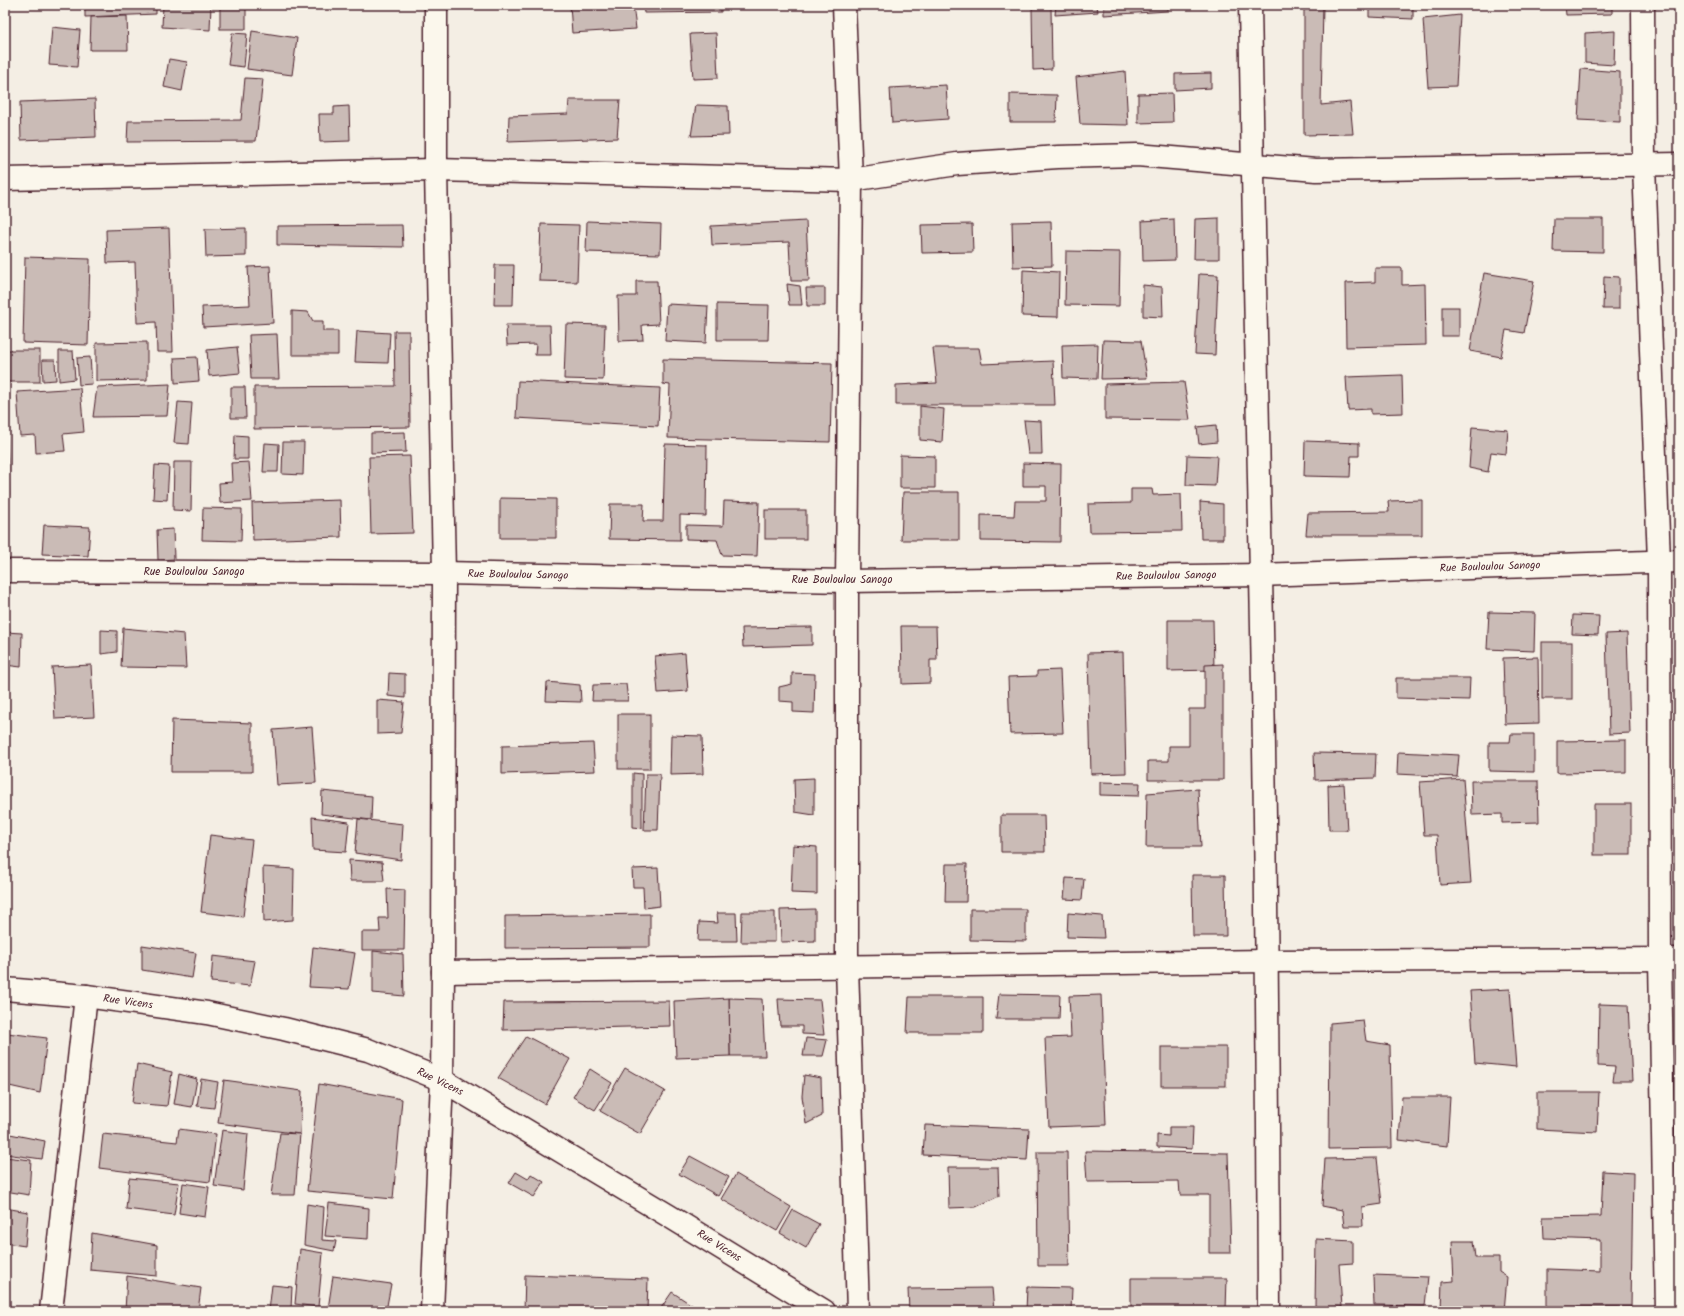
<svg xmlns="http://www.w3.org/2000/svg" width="1684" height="1316" viewBox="0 0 1684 1316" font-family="Kalam,sans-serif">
<rect width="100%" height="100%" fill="#f4eee4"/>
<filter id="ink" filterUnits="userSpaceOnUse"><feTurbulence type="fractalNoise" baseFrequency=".025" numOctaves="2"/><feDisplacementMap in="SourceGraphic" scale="8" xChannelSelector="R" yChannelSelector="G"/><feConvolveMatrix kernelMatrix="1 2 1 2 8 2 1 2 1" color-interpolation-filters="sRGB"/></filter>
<g filter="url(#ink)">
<!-- building -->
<g fill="#cabbb6" stroke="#4a1f2b">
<path d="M 85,5 L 156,5 L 156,14 L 85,17 Z"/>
<path d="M 163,5 L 211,5 L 210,30 L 162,27 Z"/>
<rect x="220" y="5" width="26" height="24"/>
<path d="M 570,5 L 633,5 L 636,29 L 572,33 Z"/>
<path d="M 643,5 L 721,5 L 721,12 L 644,13 Z"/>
<path d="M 1056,5 L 1097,5 L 1098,12 L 1055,15 Z"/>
<path d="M 1104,5 L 1168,5 L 1168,11 L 1104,15 Z"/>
<path d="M 1304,5 L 1323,5 L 1321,105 L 1350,102 L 1353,134 L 1304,135 Z"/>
<path d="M 1369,5 L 1413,5 L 1413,19 L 1369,17 Z"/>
<path d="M 1565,5 L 1612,5 L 1612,14 L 1566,15 Z"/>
<path d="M 1032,8 L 1051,8 L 1052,69 L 1033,70 Z"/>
<path d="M 1460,15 L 1456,86 L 1428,87 L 1423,19 Z"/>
<path d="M 127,16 L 128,50 L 90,50 L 91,17 Z"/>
<path d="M 52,27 L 80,30 L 77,67 L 49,65 Z"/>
<path d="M 252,31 L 297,38 L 292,75 L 247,69 Z"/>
<path d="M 1615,31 L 1614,65 L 1585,63 L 1585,33 Z"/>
<path d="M 232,33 L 247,34 L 244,67 L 228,65 Z"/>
<path d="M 716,33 L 718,78 L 693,79 L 690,34 Z"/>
<path d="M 169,59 L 187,62 L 182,91 L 164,87 Z"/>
<path d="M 1581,69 L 1620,72 L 1620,122 L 1578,120 Z"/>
<path d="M 1125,71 L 1128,125 L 1080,124 L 1076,77 Z"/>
<path d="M 1211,73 L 1211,88 L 1175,90 L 1175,74 Z"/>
<path d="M 245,78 L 263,79 L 256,141 L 127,142 L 128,121 L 241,120 Z"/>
<path d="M 946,85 L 948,119 L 892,123 L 890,88 Z"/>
<path d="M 1172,93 L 1173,122 L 1138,123 L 1138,94 Z"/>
<path d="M 1010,94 L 1057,95 L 1056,122 L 1010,122 Z"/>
<path d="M 95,99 L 96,137 L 21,140 L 20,102 Z"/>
<path d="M 569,100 L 620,100 L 617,138 L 508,142 L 509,116 L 568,114 Z"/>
<path d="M 696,105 L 728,106 L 729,135 L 691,136 Z"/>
<path d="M 349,106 L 350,141 L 320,142 L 319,114 L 334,114 L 334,107 Z"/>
<path d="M 5,128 L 7,146 L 5,146 Z"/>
<path d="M 1219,218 L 1219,259 L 1194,259 L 1195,219 Z"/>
<path d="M 1174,219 L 1175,260 L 1143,261 L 1142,221 Z"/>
<path d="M 1554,219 L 1603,219 L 1603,252 L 1553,251 Z"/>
<path d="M 587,221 L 661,224 L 660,254 L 586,252 Z"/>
<path d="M 806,221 L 809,281 L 791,281 L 789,242 L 712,245 L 711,226 Z"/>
<path d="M 1051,221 L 1052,266 L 1013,267 L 1012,222 Z"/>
<path d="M 541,224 L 579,225 L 577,282 L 539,281 Z"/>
<path d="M 972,224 L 973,252 L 922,253 L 921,225 Z"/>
<path d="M 402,225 L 403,247 L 277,245 L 277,226 Z"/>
<path d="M 169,228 L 173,352 L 157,352 L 156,322 L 137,323 L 135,262 L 107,263 L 106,230 Z"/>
<path d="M 246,228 L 246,256 L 206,257 L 205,229 Z"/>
<path d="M 1066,251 L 1120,252 L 1119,306 L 1065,305 Z"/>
<path d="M 25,257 L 90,259 L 88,345 L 23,343 Z"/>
<path d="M 495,265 L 514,265 L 513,305 L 494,305 Z"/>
<path d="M 270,266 L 273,323 L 203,327 L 202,307 L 250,305 L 248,267 Z"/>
<path d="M 1375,268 L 1402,268 L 1402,285 L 1425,284 L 1426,345 L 1346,347 L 1345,283 L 1375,282 Z"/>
<path d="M 1023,270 L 1059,272 L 1058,317 L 1022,316 Z"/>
<path d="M 1484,273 L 1534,281 L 1524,333 L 1506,330 L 1501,357 L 1470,351 Z"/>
<path d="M 1199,274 L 1218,275 L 1215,355 L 1195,354 Z"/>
<path d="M 1604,276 L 1619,277 L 1619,309 L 1603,309 Z"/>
<path d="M 636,281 L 657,281 L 659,324 L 642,325 L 643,340 L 619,341 L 618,296 L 636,296 Z"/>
<path d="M 787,284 L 800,286 L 802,305 L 789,305 Z"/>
<path d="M 1143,285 L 1162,287 L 1163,317 L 1143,316 Z"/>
<path d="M 806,288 L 825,288 L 825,306 L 807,306 Z"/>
<path d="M 667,304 L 708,306 L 706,343 L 665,341 Z"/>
<path d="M 717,304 L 769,305 L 768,340 L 717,340 Z"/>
<rect x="1442" y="307" width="17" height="29"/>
<path d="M 292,311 L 308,312 L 313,321 L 323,321 L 323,331 L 338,331 L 338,355 L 292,355 Z"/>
<path d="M 566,324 L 605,325 L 603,380 L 564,379 Z"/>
<path d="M 506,325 L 550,325 L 551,355 L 535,355 L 536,344 L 507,345 Z"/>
<path d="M 357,331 L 390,333 L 388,363 L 355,362 Z"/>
<path d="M 394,331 L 409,331 L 410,427 L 254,429 L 254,387 L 395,386 Z"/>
<path d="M 277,334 L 279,379 L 251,379 L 249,335 Z"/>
<path d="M 1103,340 L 1141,341 L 1147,378 L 1101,379 Z"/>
<path d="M 147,342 L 147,380 L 96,381 L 96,343 Z"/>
<path d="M 1098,344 L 1097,379 L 1063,378 L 1062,345 Z"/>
<path d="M 237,347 L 240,373 L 209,376 L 207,350 Z"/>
<path d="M 933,348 L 979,348 L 982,364 L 1053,361 L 1055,405 L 896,405 L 896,385 L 937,383 Z"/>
<rect x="5" y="350" width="35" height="32"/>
<path d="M 59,351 L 73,351 L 75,379 L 59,381 Z"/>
<path d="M 90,357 L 92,384 L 79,385 L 77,358 Z"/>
<path d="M 197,357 L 199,381 L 175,383 L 174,358 Z"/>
<path d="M 663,359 L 832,363 L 830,442 L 668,438 L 670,385 L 663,384 Z"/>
<path d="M 42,360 L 55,360 L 56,380 L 43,381 Z"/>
<path d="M 1402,375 L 1403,413 L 1371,414 L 1371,409 L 1348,410 L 1346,377 Z"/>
<path d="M 518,381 L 660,388 L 658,426 L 516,418 Z"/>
<path d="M 1184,382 L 1190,420 L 1105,419 L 1105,384 Z"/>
<path d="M 170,384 L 167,416 L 93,417 L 97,387 Z"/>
<path d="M 231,387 L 245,387 L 246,418 L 231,418 Z"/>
<path d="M 80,388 L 84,432 L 63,434 L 65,451 L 36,453 L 35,435 L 20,436 L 17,392 Z"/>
<path d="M 5,390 L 6,390 L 7,428 L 5,428 Z"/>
<path d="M 178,402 L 192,403 L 189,444 L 174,443 Z"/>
<path d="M 920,406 L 944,409 L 942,442 L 920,440 Z"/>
<path d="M 1024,420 L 1041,421 L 1042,454 L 1028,454 Z"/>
<path d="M 1216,425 L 1217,442 L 1199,444 L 1197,427 Z"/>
<path d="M 1472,427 L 1508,430 L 1506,454 L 1491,452 L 1488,472 L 1469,468 Z"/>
<path d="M 405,432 L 406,452 L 371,453 L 371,433 Z"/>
<path d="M 5,435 L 7,435 L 9,495 L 5,495 Z"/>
<path d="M 235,435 L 248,436 L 248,459 L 234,459 Z"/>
<path d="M 1305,441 L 1359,443 L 1359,456 L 1351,456 L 1350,477 L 1304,476 Z"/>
<path d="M 283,442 L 304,442 L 303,475 L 282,474 Z"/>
<path d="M 265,443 L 279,444 L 278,472 L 263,472 Z"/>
<path d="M 665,444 L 707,445 L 706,516 L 680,515 L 680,540 L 609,539 L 610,504 L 644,504 L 643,521 L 663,521 Z"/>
<path d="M 900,455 L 935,456 L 935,488 L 900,488 Z"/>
<path d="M 1187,455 L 1217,456 L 1215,486 L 1186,485 Z"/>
<path d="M 410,456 L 413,533 L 371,534 L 369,457 Z"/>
<path d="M 174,462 L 192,462 L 191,511 L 173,510 Z"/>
<path d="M 249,462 L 252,501 L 220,503 L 219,483 L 232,482 L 231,463 Z"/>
<path d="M 1023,463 L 1061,464 L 1060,542 L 981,541 L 981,515 L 1014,516 L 1015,501 L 1046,501 L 1046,486 L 1023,486 Z"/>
<path d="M 155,465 L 169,466 L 167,500 L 153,499 Z"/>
<path d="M 1131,489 L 1152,489 L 1153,495 L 1181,494 L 1182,531 L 1089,532 L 1088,504 L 1131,503 Z"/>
<path d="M 903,492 L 959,492 L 959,540 L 901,540 Z"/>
<path d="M 500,498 L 556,499 L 556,538 L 500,538 Z"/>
<path d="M 340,500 L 341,537 L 253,540 L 252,503 Z"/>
<path d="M 1422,500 L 1422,535 L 1306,535 L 1308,513 L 1389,512 L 1388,501 Z"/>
<path d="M 724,501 L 759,502 L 757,556 L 722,555 L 717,540 L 686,539 L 686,525 L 723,526 Z"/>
<path d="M 1200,502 L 1223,504 L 1223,539 L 1201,539 Z"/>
<path d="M 203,508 L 242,509 L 241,541 L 202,540 Z"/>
<rect x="765" y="510" width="41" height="29"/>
<path d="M 44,525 L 90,527 L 88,556 L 42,554 Z"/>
<path d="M 173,529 L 174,559 L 158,560 L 157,530 Z"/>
<path d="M 1489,612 L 1535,613 L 1534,651 L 1487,649 Z"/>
<path d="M 1573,615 L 1599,616 L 1598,635 L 1572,634 Z"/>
<path d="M 1168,620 L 1213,620 L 1214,670 L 1168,671 Z"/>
<path d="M 901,626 L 936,626 L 937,660 L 930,660 L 930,683 L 902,684 Z"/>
<path d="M 812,627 L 812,645 L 743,647 L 742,628 Z"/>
<path d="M 123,628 L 184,634 L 186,668 L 121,667 Z"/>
<path d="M 101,630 L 117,631 L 117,652 L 101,654 Z"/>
<path d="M 5,632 L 22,633 L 21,667 L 5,665 Z"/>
<path d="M 1627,633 L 1630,733 L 1609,734 L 1606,634 Z"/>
<rect x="1542" y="642" width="30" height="57"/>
<path d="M 1123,652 L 1126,773 L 1091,774 L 1088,653 Z"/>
<path d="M 685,653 L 688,691 L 658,693 L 655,656 Z"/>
<path d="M 1538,657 L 1539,723 L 1505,724 L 1503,658 Z"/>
<path d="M 1223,664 L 1223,780 L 1148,780 L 1148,761 L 1169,761 L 1169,746 L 1189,746 L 1189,709 L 1205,709 L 1205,665 Z"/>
<path d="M 91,665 L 94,717 L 55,719 L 52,667 Z"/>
<path d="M 1060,670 L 1063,733 L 1010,734 L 1008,677 L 1037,676 L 1037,671 Z"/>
<path d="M 389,673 L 405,674 L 405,698 L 388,696 Z"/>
<path d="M 792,673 L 815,674 L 814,713 L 793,712 L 793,702 L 779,701 L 779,687 L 792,684 Z"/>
<path d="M 1396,678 L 1470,678 L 1469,700 L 1396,698 Z"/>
<path d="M 547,682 L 580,685 L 581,702 L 546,701 Z"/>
<path d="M 626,684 L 628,701 L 592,701 L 593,685 Z"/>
<path d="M 377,700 L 404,702 L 401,733 L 377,734 Z"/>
<rect x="618" y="714" width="32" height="55"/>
<path d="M 172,720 L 252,723 L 252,772 L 171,772 Z"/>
<path d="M 312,727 L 316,783 L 277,785 L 273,730 Z"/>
<path d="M 1511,734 L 1534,734 L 1534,772 L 1489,771 L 1489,742 L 1510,742 Z"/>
<path d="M 671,735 L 702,736 L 703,774 L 670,775 Z"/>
<path d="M 1626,740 L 1626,772 L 1557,773 L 1557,741 Z"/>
<path d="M 593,743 L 595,771 L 502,774 L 502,746 Z"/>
<path d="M 1398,752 L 1459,755 L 1457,777 L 1397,774 Z"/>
<path d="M 1314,753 L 1376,754 L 1375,778 L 1315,780 Z"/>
<path d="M 633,773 L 642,774 L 642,828 L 633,827 Z"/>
<path d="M 646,774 L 660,774 L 658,830 L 644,830 Z"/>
<path d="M 814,778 L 814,815 L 795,812 L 794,779 Z"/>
<path d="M 1463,779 L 1471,883 L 1440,885 L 1437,835 L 1424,835 L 1420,782 Z"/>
<path d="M 1471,781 L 1538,781 L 1539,822 L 1502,823 L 1502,814 L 1472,815 Z"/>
<path d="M 1100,782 L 1140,783 L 1139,796 L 1100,795 Z"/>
<path d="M 1344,784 L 1347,830 L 1329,830 L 1328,785 Z"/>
<path d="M 1198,789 L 1201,847 L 1146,847 L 1147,793 Z"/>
<path d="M 322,791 L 372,796 L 371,820 L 321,814 Z"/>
<rect x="1594" y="804" width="37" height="51"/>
<path d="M 1001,815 L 1044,815 L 1045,852 L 1001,852 Z"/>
<path d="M 312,817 L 349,822 L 346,852 L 313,850 Z"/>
<path d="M 358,819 L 403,824 L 401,860 L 355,853 Z"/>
<path d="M 210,835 L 252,840 L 243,917 L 201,912 Z"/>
<path d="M 793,845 L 817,847 L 817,894 L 791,893 Z"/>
<path d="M 349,860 L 382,862 L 384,881 L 350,881 Z"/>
<path d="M 946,864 L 967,864 L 966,902 L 945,902 Z"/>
<path d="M 263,867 L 294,869 L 293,920 L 264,922 Z"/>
<path d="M 658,868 L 660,906 L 644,908 L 643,887 L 633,887 L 632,869 Z"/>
<path d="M 1192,875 L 1225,875 L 1226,936 L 1193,936 Z"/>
<path d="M 1066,878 L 1084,879 L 1082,900 L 1064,899 Z"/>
<path d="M 387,889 L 405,890 L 404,950 L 362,950 L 362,932 L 380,932 L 379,918 L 388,918 Z"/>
<path d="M 815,909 L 815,941 L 781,942 L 780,910 Z"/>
<path d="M 970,909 L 1026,909 L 1026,941 L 970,940 Z"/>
<path d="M 742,912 L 775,912 L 775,942 L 741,942 Z"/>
<path d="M 717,913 L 736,913 L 737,941 L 698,941 L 699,922 L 718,923 Z"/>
<path d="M 1068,913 L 1102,916 L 1104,938 L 1067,937 Z"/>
<path d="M 650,914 L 650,947 L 505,948 L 505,916 Z"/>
<path d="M 142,945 L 196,953 L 192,978 L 142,970 Z"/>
<path d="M 313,947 L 355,953 L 349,989 L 309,987 Z"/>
<path d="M 373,951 L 403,954 L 404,996 L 373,993 Z"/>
<path d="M 213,956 L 255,961 L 250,986 L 211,982 Z"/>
<path d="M 1510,989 L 1516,1067 L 1475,1063 L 1470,991 Z"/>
<path d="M 999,994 L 1060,995 L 1059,1019 L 996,1019 Z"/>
<path d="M 1101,995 L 1106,1125 L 1049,1127 L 1045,1038 L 1071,1037 L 1069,996 Z"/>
<path d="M 909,997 L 983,997 L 983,1033 L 907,1033 Z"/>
<path d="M 729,998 L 762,999 L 765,1056 L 730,1056 Z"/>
<path d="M 729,998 L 730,1056 L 676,1058 L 674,1001 Z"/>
<path d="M 778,999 L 820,1000 L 824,1035 L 802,1034 L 802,1026 L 780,1026 Z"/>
<path d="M 669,1001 L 670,1026 L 503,1030 L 504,1002 Z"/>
<path d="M 1599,1004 L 1628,1005 L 1632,1081 L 1613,1081 L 1615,1067 L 1598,1066 Z"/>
<path d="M 1363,1020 L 1366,1041 L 1390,1045 L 1392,1148 L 1329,1149 L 1330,1023 Z"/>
<path d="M 7,1033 L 47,1038 L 40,1093 L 5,1085 L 5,1046 Z"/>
<path d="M 526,1036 L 570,1059 L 545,1104 L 498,1078 Z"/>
<path d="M 806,1038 L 827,1040 L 823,1056 L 803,1056 Z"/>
<rect x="1161" y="1047" width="65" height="39"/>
<path d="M 137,1064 L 172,1072 L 167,1106 L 132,1103 Z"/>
<path d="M 625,1068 L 665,1091 L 640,1134 L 600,1111 Z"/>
<path d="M 590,1069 L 612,1083 L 595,1110 L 573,1097 Z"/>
<path d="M 179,1074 L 197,1079 L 192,1107 L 174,1104 Z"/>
<path d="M 804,1075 L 821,1078 L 822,1116 L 806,1124 L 802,1096 Z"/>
<path d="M 201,1079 L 218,1082 L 214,1108 L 197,1106 Z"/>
<path d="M 224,1080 L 302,1091 L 300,1134 L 218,1123 Z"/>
<path d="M 319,1084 L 402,1099 L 393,1199 L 307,1191 Z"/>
<path d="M 1537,1092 L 1599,1092 L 1597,1132 L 1537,1129 Z"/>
<path d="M 1402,1097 L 1450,1097 L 1447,1146 L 1399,1140 Z"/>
<path d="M 925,1125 L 1029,1129 L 1027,1160 L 923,1155 Z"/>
<path d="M 1169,1127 L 1193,1127 L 1192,1149 L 1157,1147 L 1157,1135 L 1169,1136 Z"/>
<path d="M 179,1129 L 216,1134 L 210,1182 L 99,1168 L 103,1134 L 177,1142 Z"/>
<path d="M 222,1130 L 248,1134 L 243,1190 L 214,1186 Z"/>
<path d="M 5,1133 L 45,1141 L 42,1159 L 5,1154 Z"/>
<path d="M 280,1133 L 300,1134 L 295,1195 L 271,1195 Z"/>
<path d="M 1085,1151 L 1228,1153 L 1231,1253 L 1209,1253 L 1209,1195 L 1180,1195 L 1179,1181 L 1087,1182 Z"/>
<path d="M 1037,1152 L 1067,1152 L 1069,1266 L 1038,1266 Z"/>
<path d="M 690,1156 L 729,1177 L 718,1196 L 679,1174 Z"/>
<path d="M 5,1157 L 31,1160 L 29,1195 L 5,1191 Z"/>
<path d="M 1377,1158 L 1382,1204 L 1362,1207 L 1363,1226 L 1344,1226 L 1342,1210 L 1322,1206 L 1325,1159 Z"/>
<path d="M 948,1167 L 998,1167 L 999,1196 L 976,1207 L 949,1208 Z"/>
<path d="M 1603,1171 L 1633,1173 L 1631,1307 L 1547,1307 L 1547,1269 L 1600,1271 L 1600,1240 L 1544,1238 L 1543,1217 L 1601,1216 Z"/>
<path d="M 516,1172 L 528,1179 L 531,1174 L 544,1182 L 534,1197 L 509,1183 Z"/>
<path d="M 736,1174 L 791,1207 L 777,1231 L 721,1199 Z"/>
<path d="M 129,1178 L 179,1183 L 174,1215 L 126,1209 Z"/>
<path d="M 183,1183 L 209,1187 L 205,1217 L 179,1213 Z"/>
<path d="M 329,1203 L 369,1208 L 368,1239 L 325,1236 Z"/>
<path d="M 307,1204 L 324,1207 L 322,1240 L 336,1241 L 334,1251 L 304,1245 Z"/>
<path d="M 5,1208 L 28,1212 L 25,1246 L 5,1243 Z"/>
<path d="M 793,1210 L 819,1224 L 806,1248 L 780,1233 Z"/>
<path d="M 92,1233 L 157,1245 L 157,1276 L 90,1270 Z"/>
<path d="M 1316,1239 L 1353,1241 L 1353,1263 L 1339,1264 L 1342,1307 L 1315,1308 Z"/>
<path d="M 1452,1241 L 1473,1241 L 1475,1258 L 1499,1258 L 1499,1272 L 1507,1277 L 1504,1311 L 1441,1310 L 1442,1282 L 1454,1281 Z"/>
<path d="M 300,1249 L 323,1253 L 318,1307 L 295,1304 Z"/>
<path d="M 525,1275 L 648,1279 L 647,1311 L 524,1311 Z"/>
<path d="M 1373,1275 L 1428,1277 L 1425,1306 L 1374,1305 Z"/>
<path d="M 127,1276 L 201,1288 L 198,1311 L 125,1311 Z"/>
<path d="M 333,1276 L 391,1284 L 386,1311 L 347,1311 L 328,1309 Z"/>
<path d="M 1131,1278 L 1227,1278 L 1226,1310 L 1131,1310 Z"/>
<path d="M 272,1285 L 292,1287 L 291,1309 L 308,1311 L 269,1311 Z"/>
<path d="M 1027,1287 L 1072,1288 L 1071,1311 L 1026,1311 Z"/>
<path d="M 992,1288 L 994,1311 L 909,1311 L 908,1289 Z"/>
<path d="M 672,1292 L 701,1311 L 659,1311 Z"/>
</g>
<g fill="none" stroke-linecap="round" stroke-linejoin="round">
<defs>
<g id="street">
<path d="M 844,5 L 851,180 L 847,581 L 847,966 L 858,1311"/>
<path d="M 1250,5 C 1252,195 1258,386 1261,576 C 1266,821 1268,1066 1269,1311"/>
<path d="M 1643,5 L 1644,165 L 1659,561 L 1660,959 L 1666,1311"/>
<path d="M 5,179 L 436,170 L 851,180 L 957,164 L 1058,157 L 1137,155 L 1316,170 L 1679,164"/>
<path d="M 5,571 L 444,573 L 847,581 L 1261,575 L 1679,561"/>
<path d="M 443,972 L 1267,961 L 1679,959"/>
<path d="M 51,1311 L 86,996"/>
<path d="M 432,1311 L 442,1080 L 443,972 L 444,573 L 436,170 L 436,5"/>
</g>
<path id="secondary" d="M 5,989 L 86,996 L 207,1013 L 284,1029 L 368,1050 L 442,1080 L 669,1216 L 824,1311"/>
</defs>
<!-- street casing -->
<use href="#street" stroke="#4a1f2b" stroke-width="25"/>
<!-- secondary casing -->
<use href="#secondary" stroke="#4a1f2b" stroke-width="25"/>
<!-- street -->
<use href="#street" stroke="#fbf7ec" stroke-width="22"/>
<!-- secondary -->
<use href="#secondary" stroke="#fbf7ec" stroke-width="22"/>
</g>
</g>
<g text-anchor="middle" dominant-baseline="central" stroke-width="3.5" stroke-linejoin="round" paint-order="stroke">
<!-- street labels -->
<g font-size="11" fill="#4a1f2b" stroke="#fbf7ec">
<text transform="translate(1490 567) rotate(-2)">Rue Bouloulou Sanogo</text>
<text x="194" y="572">Rue Bouloulou Sanogo</text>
<text transform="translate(518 575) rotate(1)">Rue Bouloulou Sanogo</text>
<text transform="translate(1166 576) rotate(-1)">Rue Bouloulou Sanogo</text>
<text x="842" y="580">Rue Bouloulou Sanogo</text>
<text transform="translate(128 1002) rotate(8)">Rue Vicens</text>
<text transform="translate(440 1082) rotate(26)">Rue Vicens</text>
<text transform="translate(719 1246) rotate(32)">Rue Vicens</text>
</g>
</g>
<!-- margin -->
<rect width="1684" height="1316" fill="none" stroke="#fbf7ec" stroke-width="20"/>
<rect x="10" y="10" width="1664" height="1296" fill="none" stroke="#4a1f2b" stroke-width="1.5" filter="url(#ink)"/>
</svg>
